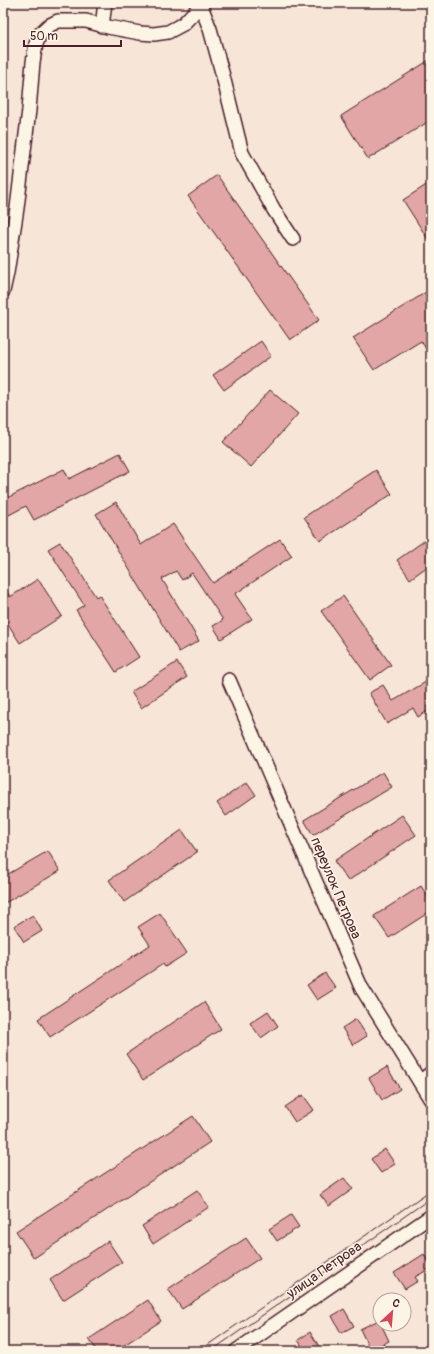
<svg xmlns="http://www.w3.org/2000/svg" width="434" height="1354" viewBox="0 0 434 1354" font-family="Pangolin,sans-serif">
<rect width="100%" height="100%" fill="#f7e5d8"/>
<filter id="ink" filterUnits="userSpaceOnUse"><feTurbulence type="fractalNoise" baseFrequency=".025" numOctaves="2"/><feDisplacementMap in="SourceGraphic" scale="8" xChannelSelector="R" yChannelSelector="G"/><feConvolveMatrix kernelMatrix="1 2 1 2 8 2 1 2 1" color-interpolation-filters="sRGB"/></filter>
<g filter="url(#ink)">
<!-- building -->
<g fill="#e1a6a5" stroke="#4a1f2b">
<path d="M 431,59 L 431,120 L 368,159 L 341,116 Z"/>
<path d="M 217,175 L 319,320 L 290,340 L 188,196 Z"/>
<path d="M 431,182 L 431,244 L 403,200 Z"/>
<path d="M 431,289 L 431,357 L 421,341 L 374,370 L 353,338 Z"/>
<path d="M 261,341 L 271,356 L 224,390 L 213,375 Z"/>
<path d="M 270,390 L 298,414 L 251,467 L 223,442 Z"/>
<path d="M 120,453 L 130,471 L 34,520 L 26,506 L 3,518 L 3,500 L 64,469 L 69,479 Z"/>
<path d="M 376,470 L 392,494 L 320,541 L 304,517 Z"/>
<path d="M 116,502 L 141,545 L 173,524 L 213,583 L 280,539 L 292,556 L 235,594 L 252,619 L 221,639 L 213,626 L 223,620 L 192,573 L 182,580 L 176,571 L 162,579 L 199,641 L 179,652 L 96,514 Z"/>
<path d="M 431,536 L 431,564 L 410,579 L 397,560 Z"/>
<path d="M 60,542 L 96,597 L 99,595 L 139,657 L 116,672 L 76,610 L 84,605 L 48,549 Z"/>
<path d="M 38,579 L 62,616 L 20,643 L 3,616 L 3,585 L 10,597 Z"/>
<path d="M 343,596 L 391,665 L 370,680 L 321,611 Z"/>
<path d="M 177,662 L 187,677 L 141,708 L 131,692 Z"/>
<path d="M 431,679 L 431,709 L 418,717 L 413,708 L 387,724 L 369,693 L 383,685 L 393,701 Z"/>
<path d="M 383,772 L 392,787 L 313,835 L 304,820 Z"/>
<path d="M 247,782 L 256,795 L 226,816 L 217,803 Z"/>
<path d="M 402,815 L 416,835 L 348,881 L 334,861 Z"/>
<path d="M 182,830 L 197,852 L 124,902 L 109,880 Z"/>
<path d="M 48,851 L 60,871 L 3,904 L 3,877 Z"/>
<path d="M 421,886 L 431,902 L 431,911 L 389,938 L 374,916 Z"/>
<path d="M 160,913 L 187,953 L 165,967 L 163,964 L 50,1037 L 38,1019 L 150,945 L 138,927 Z"/>
<path d="M 33,915 L 42,931 L 24,942 L 14,926 Z"/>
<path d="M 325,973 L 336,988 L 317,1000 L 307,985 Z"/>
<path d="M 204,1002 L 221,1029 L 143,1080 L 126,1054 Z"/>
<path d="M 268,1011 L 278,1026 L 261,1038 L 250,1023 Z"/>
<path d="M 356,1019 L 367,1036 L 353,1045 L 342,1028 Z"/>
<path d="M 387,1067 L 400,1089 L 382,1100 L 369,1078 Z"/>
<path d="M 303,1095 L 314,1110 L 295,1122 L 285,1107 Z"/>
<path d="M 193,1116 L 210,1142 L 34,1258 L 16,1231 Z"/>
<path d="M 385,1149 L 395,1164 L 381,1173 L 371,1159 Z"/>
<path d="M 344,1178 L 353,1189 L 329,1206 L 320,1195 Z"/>
<path d="M 197,1190 L 209,1207 L 153,1244 L 142,1226 Z"/>
<path d="M 291,1215 L 299,1227 L 277,1241 L 269,1229 Z"/>
<path d="M 246,1238 L 260,1258 L 182,1309 L 168,1289 Z"/>
<path d="M 108,1241 L 122,1262 L 63,1300 L 50,1280 Z"/>
<path d="M 424,1254 L 431,1268 L 415,1277 L 418,1281 L 405,1289 L 394,1273 Z"/>
<path d="M 148,1300 L 161,1321 L 115,1351 L 97,1351 L 89,1339 Z"/>
<path d="M 344,1309 L 354,1326 L 341,1333 L 332,1316 Z"/>
<path d="M 379,1320 L 380,1324 L 381,1324 L 389,1341 L 370,1350 L 360,1329 Z"/>
<path d="M 310,1332 L 322,1351 L 305,1351 L 298,1340 Z"/>
</g>
<g fill="none" stroke-linecap="round" stroke-linejoin="round">
<defs>
<g id="minor">
<path d="M 201,6 L 210,29 L 223,76 L 242,153 L 274,210 L 293,239"/>
<path d="M 102,26 L 105,3"/>
<path d="M 3,291 L 7,273 L 17,208 L 29,110 L 33,62 L 36,44 L 40,34 L 48,26 L 58,21 L 86,21 L 108,27 L 140,33 L 154,34 L 168,32 L 183,24 L 203,3"/>
<path d="M 229,680 L 361,987 L 431,1100"/>
<path d="M 420,1082 L 431,1073"/>
<path d="M 236,1351 L 431,1216"/>
</g>
</defs>
<!-- minor casing -->
<use href="#minor" stroke="#4a1f2b" stroke-width="16"/>
<!-- minor -->
<use href="#minor" stroke="#fcf5e5" stroke-width="13"/>
<!-- tram -->
<g stroke="#4a1f2b" stroke-width="1">
<path d="M 199,1351 L 431,1190"/>
<path d="M 211,1351 L 431,1198"/>
</g>
</g>
</g>
<g text-anchor="middle" dominant-baseline="central" stroke-width="3" stroke-linejoin="round" paint-order="stroke">
<!-- street labels -->
<g font-size="14" fill="#4a1f2b" stroke="#fcf5e5">
<text transform="translate(336 888) rotate(67)">переулок Петрова</text>
<text transform="translate(324 1270) rotate(-35)">улица Петрова</text>
</g>
</g>
<!-- margin -->
<rect width="434" height="1354" fill="none" stroke="#fcf5e5" stroke-width="16"/>
<rect x="8" y="8" width="418" height="1338" fill="none" stroke="#4a1f2b" stroke-width="1.5" filter="url(#ink)"/>
<!-- north arrow -->
<g transform="translate(392 1312) rotate(26)"><circle r="19" fill="#fcf5e5" stroke="#b59f9b"/>
<path d="M0-3L7 15L0 10L-7 15Z" fill="#d1495b"/>
<text y="-6" font-size="11" font-weight="bold" text-anchor="middle" fill="#4a1f2b">С</text>
</g>
<!-- scale -->
<path d="M24 40v6h97v-6" fill="none" stroke="#4a1f2b" stroke-width="2"/>
<text x="30" y="40" font-size="12" fill="#4a1f2b" stroke="#fcf5e5" stroke-width="3" paint-order="stroke">50 m</text>
</svg>
